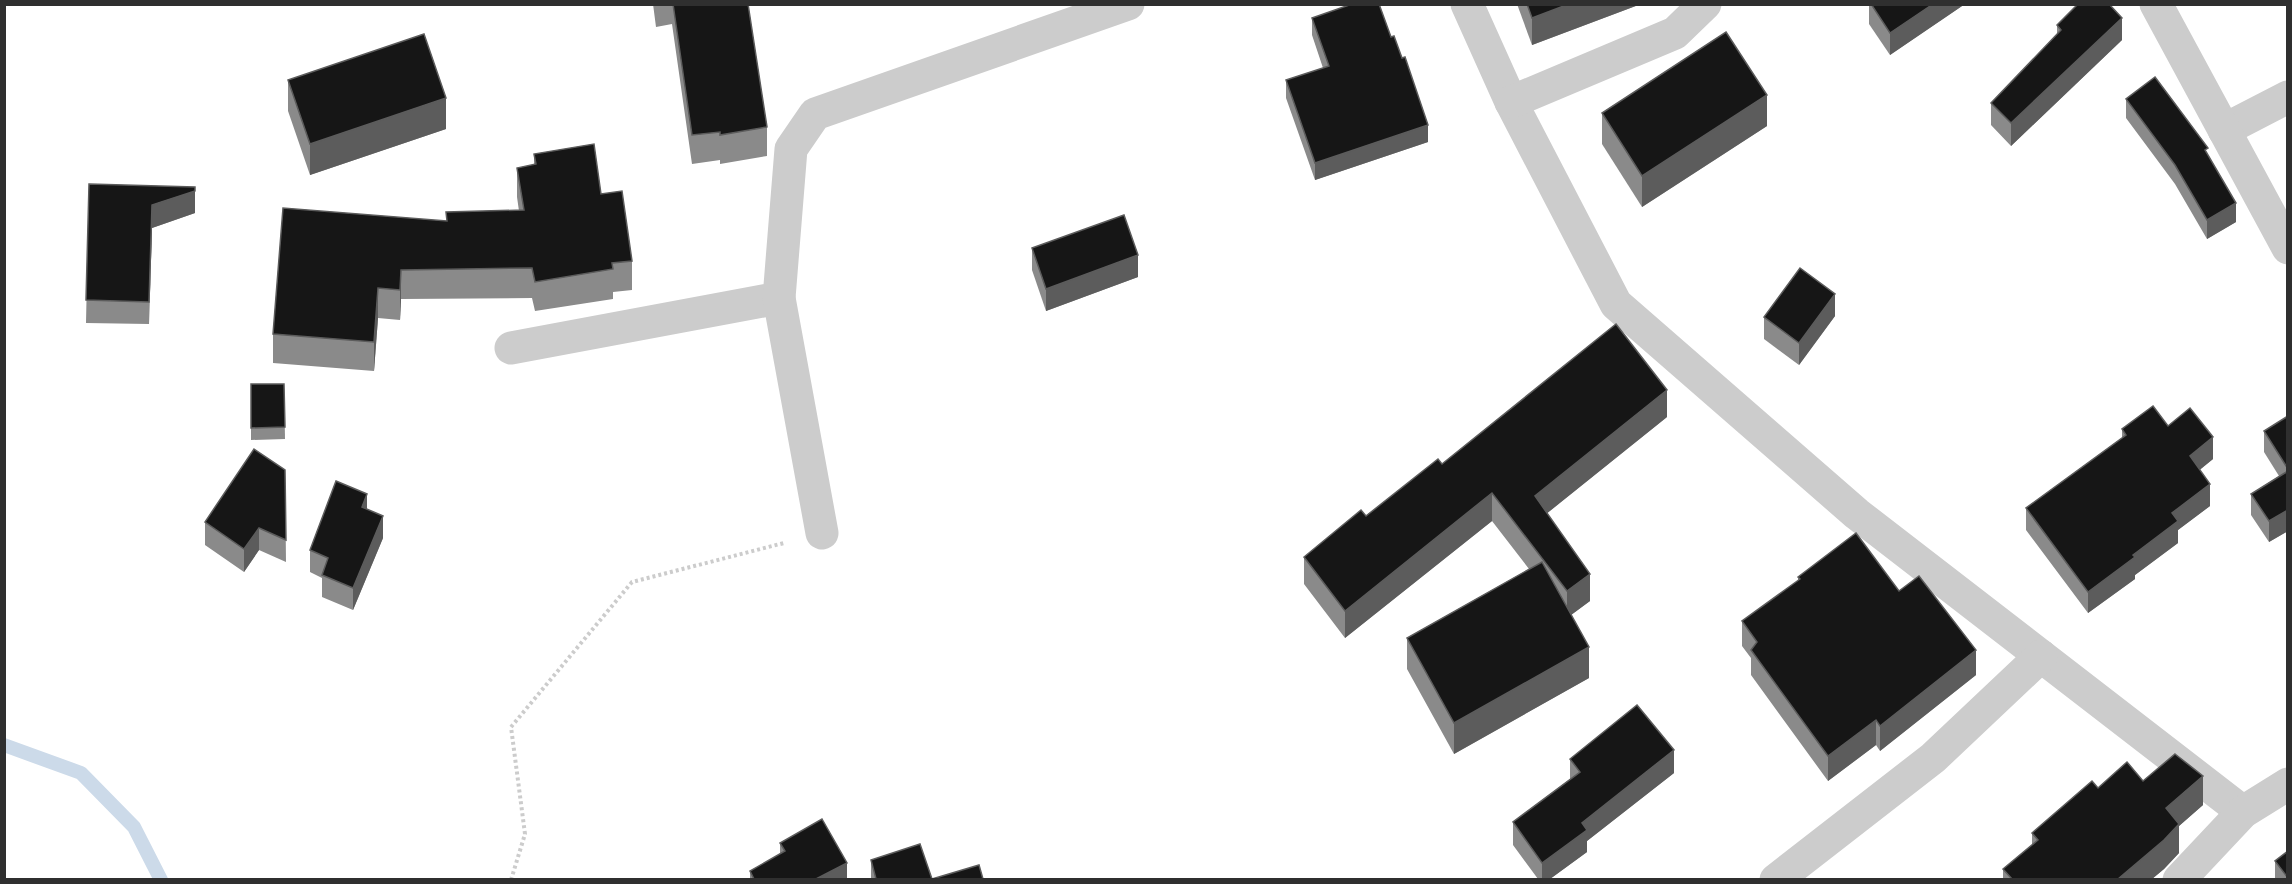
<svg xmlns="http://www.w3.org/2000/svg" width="2292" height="884" viewBox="0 0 2292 884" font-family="Helvetica,sans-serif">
<rect width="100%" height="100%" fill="#fff"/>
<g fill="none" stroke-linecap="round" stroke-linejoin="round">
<!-- stream -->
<path stroke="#ccdae9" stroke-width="14" d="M 4,745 L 81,773 L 134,827 L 161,880"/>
<!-- path -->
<path stroke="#ccc" stroke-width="4" stroke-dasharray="3 3" stroke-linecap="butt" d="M 511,880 L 525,834 L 511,727 L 632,582 L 784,543"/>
<!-- minor -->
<g stroke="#ccc" stroke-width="33">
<path d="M 1467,4 L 1511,102 L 1616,304 L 1857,514 L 2243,812"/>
<path d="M 1511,102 L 1675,33 L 1705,4"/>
<path d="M 2224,130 L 2288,97"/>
<path d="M 511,348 L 779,298"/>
<path d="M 822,533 L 779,298 L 791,149 L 815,114 L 1128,4"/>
<path d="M 1776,880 L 1933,758 L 2041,656"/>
<path d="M 2179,880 L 2243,812 L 2288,784"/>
</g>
<!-- tertiary -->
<path stroke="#ccc" stroke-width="33" d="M 2156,4 L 2288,248"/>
</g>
<!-- wall -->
<g fill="#8a8a8a">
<path d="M 653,4 L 748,4 L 767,127 L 767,156 L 720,164 L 720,160 L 692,164 L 672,24 L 656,27 Z"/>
<path d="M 1517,4 L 1641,4 L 1532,45 Z"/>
<path d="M 1869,4 L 1965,4 L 1890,55 L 1869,24 Z"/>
<path d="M 1312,18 L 1391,37 L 1402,58 L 1428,142 L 1315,180 L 1286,98 L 1286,80 L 1323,68 L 1312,35 Z"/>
<path d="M 2057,25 L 2122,40 L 2011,146 L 1991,125 L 1991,103 L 2057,35 Z"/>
<path d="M 288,80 L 446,129 L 310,175 L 288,111 Z"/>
<path d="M 2126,99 L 2208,155 L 2236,222 L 2207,239 L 2175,184 L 2126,118 Z"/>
<path d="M 1602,113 L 1767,126 L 1642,207 L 1602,144 Z"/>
<path d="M 534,154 L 601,194 L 632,261 L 632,290 L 613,292 L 613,299 L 535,311 L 532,298 L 401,299 L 400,320 L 378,318 L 374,371 L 273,363 L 273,334 L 446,221 L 519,211 L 517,197 L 517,168 L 534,165 Z"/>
<path d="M 89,184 L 195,213 L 152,228 L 149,324 L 86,323 Z"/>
<path d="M 1032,248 L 1138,277 L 1046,311 L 1032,270 Z"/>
<path d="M 1835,316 L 1799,365 L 1764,339 L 1764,317 Z"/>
<path d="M 251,384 L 284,384 L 285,439 L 251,440 Z"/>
<path d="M 2288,416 L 2288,531 L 2269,542 L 2251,515 L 2251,494 L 2279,476 L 2264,452 L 2264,431 Z"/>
<path d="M 1667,417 L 1547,513 L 1590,601 L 1571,615 L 1589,678 L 1454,754 L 1407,669 L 1407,638 L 1529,569 L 1492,521 L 1345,638 L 1304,584 L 1304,557 L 1442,464 Z"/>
<path d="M 2168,426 L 2213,459 L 2199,470 L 2210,506 L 2178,530 L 2178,543 L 2135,575 L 2135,579 L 2088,613 L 2026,530 L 2026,508 L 2122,438 L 2122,429 Z"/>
<path d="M 285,470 L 286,562 L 259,550 L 244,572 L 205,545 L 205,522 Z"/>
<path d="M 367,509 L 383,538 L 353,610 L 322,597 L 322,578 L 310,572 L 310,550 Z"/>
<path d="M 1798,577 L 1899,591 L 1976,675 L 1880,751 L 1876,745 L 1828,781 L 1751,675 L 1751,658 L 1742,646 L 1742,621 L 1798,581 Z"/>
<path d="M 1570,759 L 1674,773 L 1587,841 L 1587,852 L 1550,879 L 1538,879 L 1513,845 L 1513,822 L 1570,779 Z"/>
<path d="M 2143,781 L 2203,805 L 2179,826 L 2179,853 L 2164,869 L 2152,879 L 2003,879 L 2003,869 L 2032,845 L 2032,833 L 2098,788 Z"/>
<path d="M 780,843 L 847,879 L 750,879 L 750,871 L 780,854 Z"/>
<path d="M 2288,851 L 2288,879 L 2275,879 L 2275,861 Z"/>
<path d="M 871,860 L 932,879 L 983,879 L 871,879 Z"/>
</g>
<!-- shaded-wall -->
<g fill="#5c5c5c">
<path d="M 1569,4 L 1641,4 L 1532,45 L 1532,18 Z"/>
<path d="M 1933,4 L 1965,4 L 1890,55 L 1890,33 Z"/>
<path d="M 2122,18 L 2122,40 L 2011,146 L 2011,123 Z"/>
<path d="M 1767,95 L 1767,126 L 1642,207 L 1642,176 Z"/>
<path d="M 446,98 L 446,129 L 310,175 L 310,144 Z"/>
<path d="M 1428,125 L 1428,142 L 1315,180 L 1315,163 Z"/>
<path d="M 195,191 L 195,213 L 152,228 L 149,324 L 152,205 Z"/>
<path d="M 2236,203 L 2236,222 L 2207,239 L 2207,220 Z"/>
<path d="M 1138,255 L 1138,277 L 1046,311 L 1046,289 Z"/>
<path d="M 401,270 L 401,299 L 400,320 L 400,290 Z"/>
<path d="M 378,288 L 378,318 L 374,371 L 374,342 Z"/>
<path d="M 1835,294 L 1835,316 L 1799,365 L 1799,343 Z"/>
<path d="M 1667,390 L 1667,417 L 1535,523 L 1535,496 Z"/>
<path d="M 2213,437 L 2213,459 L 2190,478 L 2190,456 Z"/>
<path d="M 2210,484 L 2210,506 L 2178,530 L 2178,543 L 2135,575 L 2135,579 L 2088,613 L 2088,592 L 2133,555 L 2172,513 Z"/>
<path d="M 1492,493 L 1492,521 L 1345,638 L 1345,611 Z"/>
<path d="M 367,494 L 367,516 L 362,507 Z"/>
<path d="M 2288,510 L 2288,531 L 2269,542 L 2269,521 Z"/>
<path d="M 383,516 L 383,538 L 353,610 L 353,588 Z"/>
<path d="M 259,528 L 259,550 L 244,572 L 244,549 Z"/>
<path d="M 1590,574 L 1590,601 L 1567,618 L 1567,591 Z"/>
<path d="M 1589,647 L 1589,678 L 1454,754 L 1454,723 Z"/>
<path d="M 1976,650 L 1976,675 L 1880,751 L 1880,726 Z"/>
<path d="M 1876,720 L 1876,745 L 1828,781 L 1828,756 Z"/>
<path d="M 1674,750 L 1674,773 L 1587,841 L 1587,852 L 1550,879 L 1542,879 L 1542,863 L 1582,823 Z"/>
<path d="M 2203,776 L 2203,805 L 2179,826 L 2179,853 L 2164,869 L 2152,879 L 2118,879 L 2166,808 Z"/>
<path d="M 847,863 L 847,879 L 816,879 Z"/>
</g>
<!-- building -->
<g fill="#161616" stroke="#5c5c5c" stroke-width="1.5">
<path d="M 673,4 L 748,4 L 767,127 L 720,135 L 720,132 L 692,135 Z"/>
<path d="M 1352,4 L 1379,4 L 1391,37 L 1394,36 L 1402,58 L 1405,57 L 1428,125 L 1315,163 L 1286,80 L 1329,66 L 1312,18 Z"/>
<path d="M 1527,4 L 1569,4 L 1532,18 Z"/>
<path d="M 1871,4 L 1933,4 L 1890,33 Z"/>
<path d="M 2078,4 L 2109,4 L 2122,18 L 2011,123 L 1991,103 L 2061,30 L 2057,25 Z"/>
<path d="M 1726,32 L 1767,95 L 1642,176 L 1602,113 Z"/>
<path d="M 424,34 L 446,98 L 310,144 L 288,80 Z"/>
<path d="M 2155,77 L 2208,148 L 2205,150 L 2236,203 L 2207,220 L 2175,165 L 2126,99 Z"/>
<path d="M 594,144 L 601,194 L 622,191 L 632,261 L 612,263 L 613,269 L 535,282 L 532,268 L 401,270 L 400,290 L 378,288 L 374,342 L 273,334 L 283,208 L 447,221 L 446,212 L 524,210 L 517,168 L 536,164 L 534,154 Z"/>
<path d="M 89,184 L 195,187 L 195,191 L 152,205 L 149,302 L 86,300 Z"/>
<path d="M 1124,215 L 1138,255 L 1046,289 L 1032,248 Z"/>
<path d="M 1800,268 L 1835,294 L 1799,343 L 1764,317 Z"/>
<path d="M 1616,324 L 1667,390 L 1535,496 L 1590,574 L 1567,591 L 1492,493 L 1345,611 L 1304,557 L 1361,510 L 1366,516 L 1438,459 L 1442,464 Z"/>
<path d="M 251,384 L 284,384 L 285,427 L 251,428 Z"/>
<path d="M 2153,406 L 2168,426 L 2190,408 L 2213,437 L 2190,456 L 2210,484 L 2172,513 L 2178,521 L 2133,555 L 2135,557 L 2088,592 L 2026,508 L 2126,435 L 2122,429 Z"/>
<path d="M 2288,416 L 2288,469 L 2264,431 Z"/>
<path d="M 254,449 L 285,470 L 286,540 L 259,528 L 244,549 L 205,522 Z"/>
<path d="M 2288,471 L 2288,510 L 2269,521 L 2251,494 Z"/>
<path d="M 336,481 L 367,494 L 362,507 L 383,516 L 353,588 L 322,575 L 328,558 L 310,550 Z"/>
<path d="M 1856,533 L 1899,591 L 1919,576 L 1976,650 L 1880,726 L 1876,720 L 1828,756 L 1751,650 L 1757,642 L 1742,621 L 1800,579 L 1798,577 Z"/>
<path d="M 1542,562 L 1589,647 L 1454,723 L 1407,638 Z"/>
<path d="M 1637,705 L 1674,750 L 1582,823 L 1587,830 L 1542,863 L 1513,822 L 1580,772 L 1570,759 Z"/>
<path d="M 2175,754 L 2203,776 L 2166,808 L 2179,824 L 2164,840 L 2118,879 L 2012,879 L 2003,869 L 2038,840 L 2032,833 L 2092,781 L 2098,788 L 2127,762 L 2143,781 Z"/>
<path d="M 822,819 L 847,863 L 816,879 L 754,879 L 750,871 L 785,851 L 780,843 Z"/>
<path d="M 920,844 L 932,879 L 979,865 L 983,879 L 876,879 L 871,860 Z"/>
<path d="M 2288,851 L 2288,878 L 2275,861 Z"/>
</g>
<!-- border -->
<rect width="2292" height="884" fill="none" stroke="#2f2f2f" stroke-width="12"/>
</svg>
